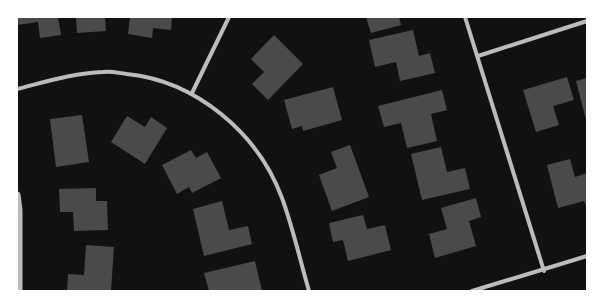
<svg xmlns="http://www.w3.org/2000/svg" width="604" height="308" viewBox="0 0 604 308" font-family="'Nunito Sans',sans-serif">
<rect width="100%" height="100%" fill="#111"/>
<!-- building -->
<g fill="#4a4a4a">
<path d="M 17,17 L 58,17 L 61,35 L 40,38 L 38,22 L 17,25 Z"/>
<path d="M 76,17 L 105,17 L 106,31 L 77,33 Z"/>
<path d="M 130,17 L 172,17 L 171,30 L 153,28 L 152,38 L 128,34 Z"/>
<path d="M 366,17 L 399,17 L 401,25 L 371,33 Z"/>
<path d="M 413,30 L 419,56 L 430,53 L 435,73 L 400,81 L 396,62 L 375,67 L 369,40 Z"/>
<path d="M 274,35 L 303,64 L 268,100 L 252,84 L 264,72 L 251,59 Z"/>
<path d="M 567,77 L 574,100 L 553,106 L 559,125 L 536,132 L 523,90 Z"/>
<path d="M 587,78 L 587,120 L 586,120 L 576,81 Z"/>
<path d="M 333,87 L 342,120 L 303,131 L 302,126 L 292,129 L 284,100 Z"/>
<path d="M 442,90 L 447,110 L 431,114 L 437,141 L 407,148 L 401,123 L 384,127 L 378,106 Z"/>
<path d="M 82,115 L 89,162 L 56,167 L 50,119 Z"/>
<path d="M 127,116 L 145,127 L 151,117 L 167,128 L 145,164 L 111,142 Z"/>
<path d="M 350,145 L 369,197 L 332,211 L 319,175 L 337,168 L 331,152 Z"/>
<path d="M 441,147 L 447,172 L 465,168 L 470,189 L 422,200 L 411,154 Z"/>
<path d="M 191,150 L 196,158 L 207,152 L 221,178 L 192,193 L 189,187 L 177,194 L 162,165 Z"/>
<path d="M 570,159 L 575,177 L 587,173 L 587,209 L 584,201 L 558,208 L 547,165 Z"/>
<path d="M 96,188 L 96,201 L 107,201 L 108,230 L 74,231 L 73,212 L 60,212 L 59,189 Z"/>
<path d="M 476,198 L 481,217 L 469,221 L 476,246 L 435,258 L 429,234 L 447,229 L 441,208 Z"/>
<path d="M 222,201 L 229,230 L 248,226 L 252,244 L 204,256 L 193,209 Z"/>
<path d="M 363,215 L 367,229 L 385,225 L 391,250 L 348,261 L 343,240 L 333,242 L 329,223 Z"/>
<path d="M 86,245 L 114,247 L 111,291 L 67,291 L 68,274 L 84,275 Z"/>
<path d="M 255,261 L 262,291 L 209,291 L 204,273 Z"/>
</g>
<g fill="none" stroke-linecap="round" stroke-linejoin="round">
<!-- minor -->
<g stroke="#bcbcbc" stroke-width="4">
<path d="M 465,17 L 544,271"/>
<path d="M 478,56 L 587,21"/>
<path d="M 17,89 C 45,82 73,73 103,72 C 111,71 119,73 127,74 C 196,81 258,133 282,198 C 293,228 300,260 309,291"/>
<path d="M 192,93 L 229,17"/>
<path d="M 472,291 L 587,256"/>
</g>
<!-- tertiary -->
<path stroke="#bcbcbc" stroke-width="7" d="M 17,195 L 19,210 L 19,291"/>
</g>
<!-- border -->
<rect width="604" height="308" fill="none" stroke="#ffffff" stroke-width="36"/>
</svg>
